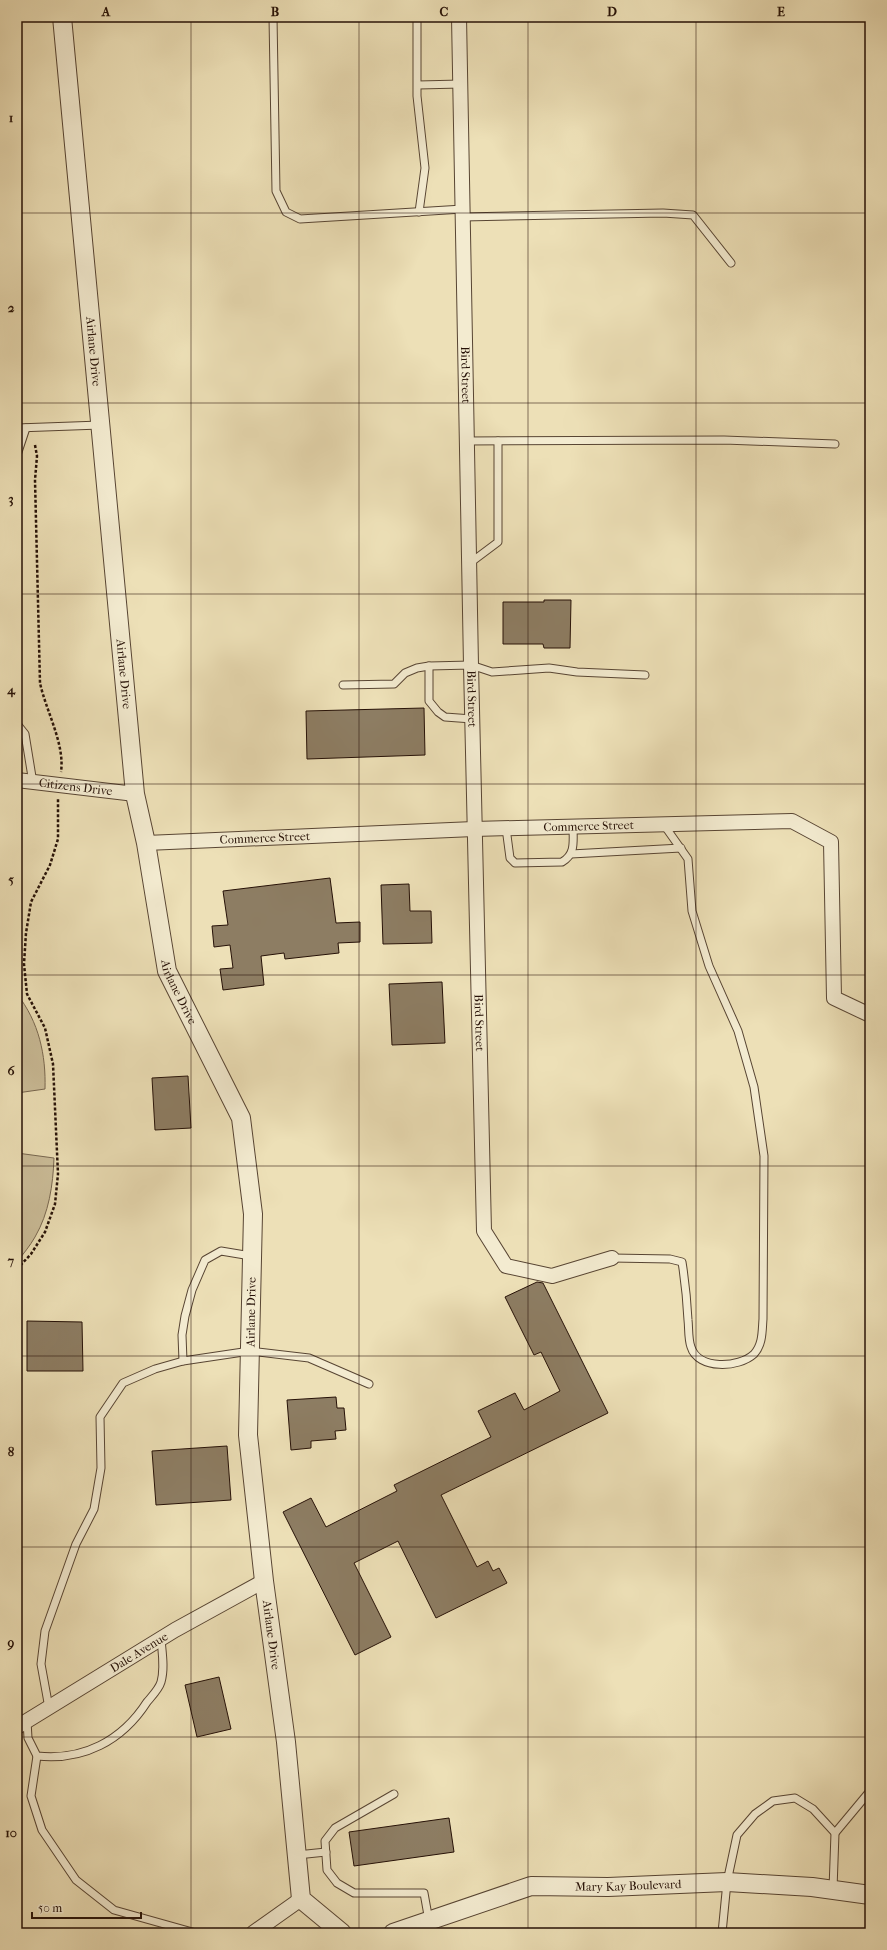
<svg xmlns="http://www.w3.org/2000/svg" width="887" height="1950" viewBox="0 0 887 1950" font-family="'IM FELL French Canon',serif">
<rect width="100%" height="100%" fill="#ede0b7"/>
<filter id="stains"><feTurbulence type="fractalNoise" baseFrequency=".005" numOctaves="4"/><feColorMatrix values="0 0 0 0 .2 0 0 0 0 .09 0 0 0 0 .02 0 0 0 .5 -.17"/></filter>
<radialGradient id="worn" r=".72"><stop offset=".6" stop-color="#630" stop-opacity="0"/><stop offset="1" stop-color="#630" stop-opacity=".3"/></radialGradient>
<!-- green -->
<g fill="#cbbd99" stroke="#786750">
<path d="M 17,994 C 39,1022 46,1055 45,1089 L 17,1093 Z"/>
<path d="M 17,1153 L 54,1158 C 53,1185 49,1213 35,1237 C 30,1246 23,1254 17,1262 Z"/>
</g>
<!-- building -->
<g fill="#8d7d63" stroke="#261107">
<path d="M 544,600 L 571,600 L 570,648 L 544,648 L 543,644 L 503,644 L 503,602 L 544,602 Z"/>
<path d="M 424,708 L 425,755 L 307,759 L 306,711 Z"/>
<path d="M 330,878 L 336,923 L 360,922 L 360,942 L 338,943 L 339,953 L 285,959 L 284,953 L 261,956 L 264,985 L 223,990 L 220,969 L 233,968 L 230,945 L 214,947 L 212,926 L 228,925 L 223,891 Z"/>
<path d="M 409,884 L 410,911 L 431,911 L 432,943 L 383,944 L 381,885 Z"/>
<path d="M 442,982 L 445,1043 L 392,1045 L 389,984 Z"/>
<path d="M 188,1076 L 191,1128 L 155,1130 L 152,1078 Z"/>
<path d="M 537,1282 L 543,1283 L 608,1413 L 441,1495 L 477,1567 L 488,1561 L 493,1571 L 499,1568 L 507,1583 L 436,1618 L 398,1541 L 354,1563 L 391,1637 L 355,1655 L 283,1512 L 311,1498 L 326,1527 L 397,1491 L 394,1485 L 491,1437 L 478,1411 L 515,1393 L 524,1410 L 560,1391 L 541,1352 L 534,1355 L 505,1297 Z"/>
<path d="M 27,1321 L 82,1322 L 83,1371 L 27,1371 Z"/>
<path d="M 336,1397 L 337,1408 L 344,1408 L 346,1430 L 335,1431 L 336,1439 L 311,1441 L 311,1448 L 291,1450 L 287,1400 Z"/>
<path d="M 227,1446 L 231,1500 L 156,1505 L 152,1451 Z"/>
<path d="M 219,1677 L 231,1729 L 197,1737 L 185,1685 Z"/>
<path d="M 449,1818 L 454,1852 L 354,1866 L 349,1832 Z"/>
</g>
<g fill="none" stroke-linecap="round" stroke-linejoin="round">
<defs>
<g id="service">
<path d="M 273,17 L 276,191 L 286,212 L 300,219 L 463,209"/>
<path d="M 417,17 L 417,96 L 425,168 L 419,212"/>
<path d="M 418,85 L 461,84"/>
<path d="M 463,217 L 663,213 L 693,215 L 731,263"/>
<path d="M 17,428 L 100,425"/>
<path d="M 467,441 L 724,440 L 835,444"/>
<path d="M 17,455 L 26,428"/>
<path d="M 470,563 L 498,542 L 498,441"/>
<path d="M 429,666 L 429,701 L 438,712 L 445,717 L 472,719"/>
<path d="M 343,685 L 394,684 L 405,673 L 417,668 L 429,666 L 471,665 L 492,672 L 549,668 L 577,672 L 645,675"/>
<path d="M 17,724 L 25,734 L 33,783"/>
<path d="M 506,828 L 510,858 L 515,863 L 562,862 C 576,854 573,841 573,826"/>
<path d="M 571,854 L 681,848"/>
<path d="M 612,1258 L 670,1259 L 682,1262 C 685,1281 687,1300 688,1320 C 689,1328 688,1339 691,1347 C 698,1370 739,1368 754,1354 C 763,1344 762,1331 763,1319 L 764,1156 L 754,1087 L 738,1031 L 709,966 L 692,911 L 688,859 L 664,825"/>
<path d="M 183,1361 L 182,1335 L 185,1316 L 192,1290 L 205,1260 L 221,1251 L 251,1256"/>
<path d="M 49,1708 L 41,1664 L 45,1631 L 76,1544 L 94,1509 L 101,1468 L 100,1417 L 123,1383 L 155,1369 L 183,1361 L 250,1351 L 309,1358 L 369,1384"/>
<path d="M 27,1721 L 28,1738 L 37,1756 C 83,1761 122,1741 147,1702 C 152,1696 159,1689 161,1682 C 165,1668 162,1652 161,1639"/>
<path d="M 37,1756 L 31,1796 L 42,1830 L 76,1880 L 114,1910 L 196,1933"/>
<path d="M 394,1794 L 335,1828 L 325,1841 L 327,1870 L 337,1883 L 354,1893 L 424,1893 L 429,1921"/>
<path d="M 835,1833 L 870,1791"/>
<path d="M 297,1855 L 326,1852"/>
<path d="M 261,1928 L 271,1933"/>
<path d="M 722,1933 L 727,1882 L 737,1835 L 755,1814 L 773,1801 L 795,1798 L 813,1809 L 835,1833 L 833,1889"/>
</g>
<g id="minor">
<path id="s1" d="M 459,17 L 471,665 L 484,1231 L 506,1266 L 552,1276 L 612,1258"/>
<path id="s2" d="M 17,780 L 135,794"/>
<path id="s3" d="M 146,843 L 474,829 L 792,821 L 831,842 L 834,998 L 870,1015"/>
<path id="s4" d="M 17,1727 L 175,1630 L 264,1581"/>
<path d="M 253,1933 L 301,1899"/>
</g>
<g id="tertiary">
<path id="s5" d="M 62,17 L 135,794 L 146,843 L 167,971 L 241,1118 L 253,1214 L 248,1435 L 264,1581 L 286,1742 L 301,1899 L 342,1933"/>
<path id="s6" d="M 393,1933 L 531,1886 L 608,1887 L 727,1882 L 812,1887 L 870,1895"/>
</g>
</defs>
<!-- service casing -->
<use href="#service" stroke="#584533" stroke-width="9"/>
<!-- minor casing -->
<use href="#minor" stroke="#584533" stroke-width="16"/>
<!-- tertiary casing -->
<use href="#tertiary" stroke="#584533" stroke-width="20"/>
<!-- path -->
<g stroke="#261107" stroke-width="2.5" stroke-dasharray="3 2" stroke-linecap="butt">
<path d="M 35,445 L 37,456 L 35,480 L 40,683 C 46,711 65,744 61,772"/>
<path d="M 17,1269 L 31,1254 L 45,1232 L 55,1204 L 58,1174 L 53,1064 L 45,1028 L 27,994 L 24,964 L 26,933 L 31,902 L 50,865 L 58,839 L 58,798"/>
</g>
<!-- service -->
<use href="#service" stroke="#f3ebd0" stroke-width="7"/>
<!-- minor -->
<use href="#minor" stroke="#f3ebd0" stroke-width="14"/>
<!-- tertiary -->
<use href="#tertiary" stroke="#f3ebd0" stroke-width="18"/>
</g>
<!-- grid -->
<path fill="none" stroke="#261107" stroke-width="1" stroke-opacity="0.55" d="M 191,17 L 191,1933M 359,17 L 359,1933M 528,17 L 528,1933M 696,17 L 696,1933M 17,213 L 870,213M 17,403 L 870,403M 17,594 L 870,594M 17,784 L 870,784M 17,975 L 870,975M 17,1166 L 870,1166M 17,1356 L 870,1356M 17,1547 L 870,1547M 17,1737 L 870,1737"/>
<g text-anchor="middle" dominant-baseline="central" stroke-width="3" stroke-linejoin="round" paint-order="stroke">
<!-- street labels -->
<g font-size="12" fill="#261107" stroke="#f3ebd0">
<text stroke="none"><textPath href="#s5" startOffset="336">Airlane Drive</textPath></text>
<text stroke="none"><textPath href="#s1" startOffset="358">Bird Street</textPath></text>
<text stroke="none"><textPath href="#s5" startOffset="660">Airlane Drive</textPath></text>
<text stroke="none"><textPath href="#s1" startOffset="682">Bird Street</textPath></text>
<text stroke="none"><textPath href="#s2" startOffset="59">Citizens Drive</textPath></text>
<text stroke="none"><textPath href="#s3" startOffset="443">Commerce Street</textPath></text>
<text stroke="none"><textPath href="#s3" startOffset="119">Commerce Street</textPath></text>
<text stroke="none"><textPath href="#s5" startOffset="984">Airlane Drive</textPath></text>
<text stroke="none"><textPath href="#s1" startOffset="1006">Bird Street</textPath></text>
<text transform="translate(251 1312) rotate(-89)">Airlane Drive</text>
<text stroke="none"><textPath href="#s5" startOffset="1644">Airlane Drive</textPath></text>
<text stroke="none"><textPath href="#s4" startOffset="143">Dale Avenue</textPath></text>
<text stroke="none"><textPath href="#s6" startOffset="243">Mary Kay Boulevard</textPath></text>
</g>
</g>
<!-- margin -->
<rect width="887" height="1950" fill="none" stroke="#ede0b7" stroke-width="44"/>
<!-- scale -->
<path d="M32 1912v6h109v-6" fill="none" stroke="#261107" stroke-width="2"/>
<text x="38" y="1912" font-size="12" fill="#261107" stroke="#f3ebd0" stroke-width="3" paint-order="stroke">50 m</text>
<rect x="22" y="22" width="843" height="1906" fill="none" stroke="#261107" stroke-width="1.5"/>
<g font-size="13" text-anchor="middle" font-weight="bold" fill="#261107">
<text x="106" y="16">A</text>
<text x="275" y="16">B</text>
<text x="444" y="16">C</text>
<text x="612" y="16">D</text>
<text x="781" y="16">E</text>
<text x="11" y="122">1</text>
<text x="11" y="312">2</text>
<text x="11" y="503">3</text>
<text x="11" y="694">4</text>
<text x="11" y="884">5</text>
<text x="11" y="1075">6</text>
<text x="11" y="1265">7</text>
<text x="11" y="1456">8</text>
<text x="11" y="1647">9</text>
<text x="11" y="1837">10</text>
</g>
<rect width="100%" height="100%" filter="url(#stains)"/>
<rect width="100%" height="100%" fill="url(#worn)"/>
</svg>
